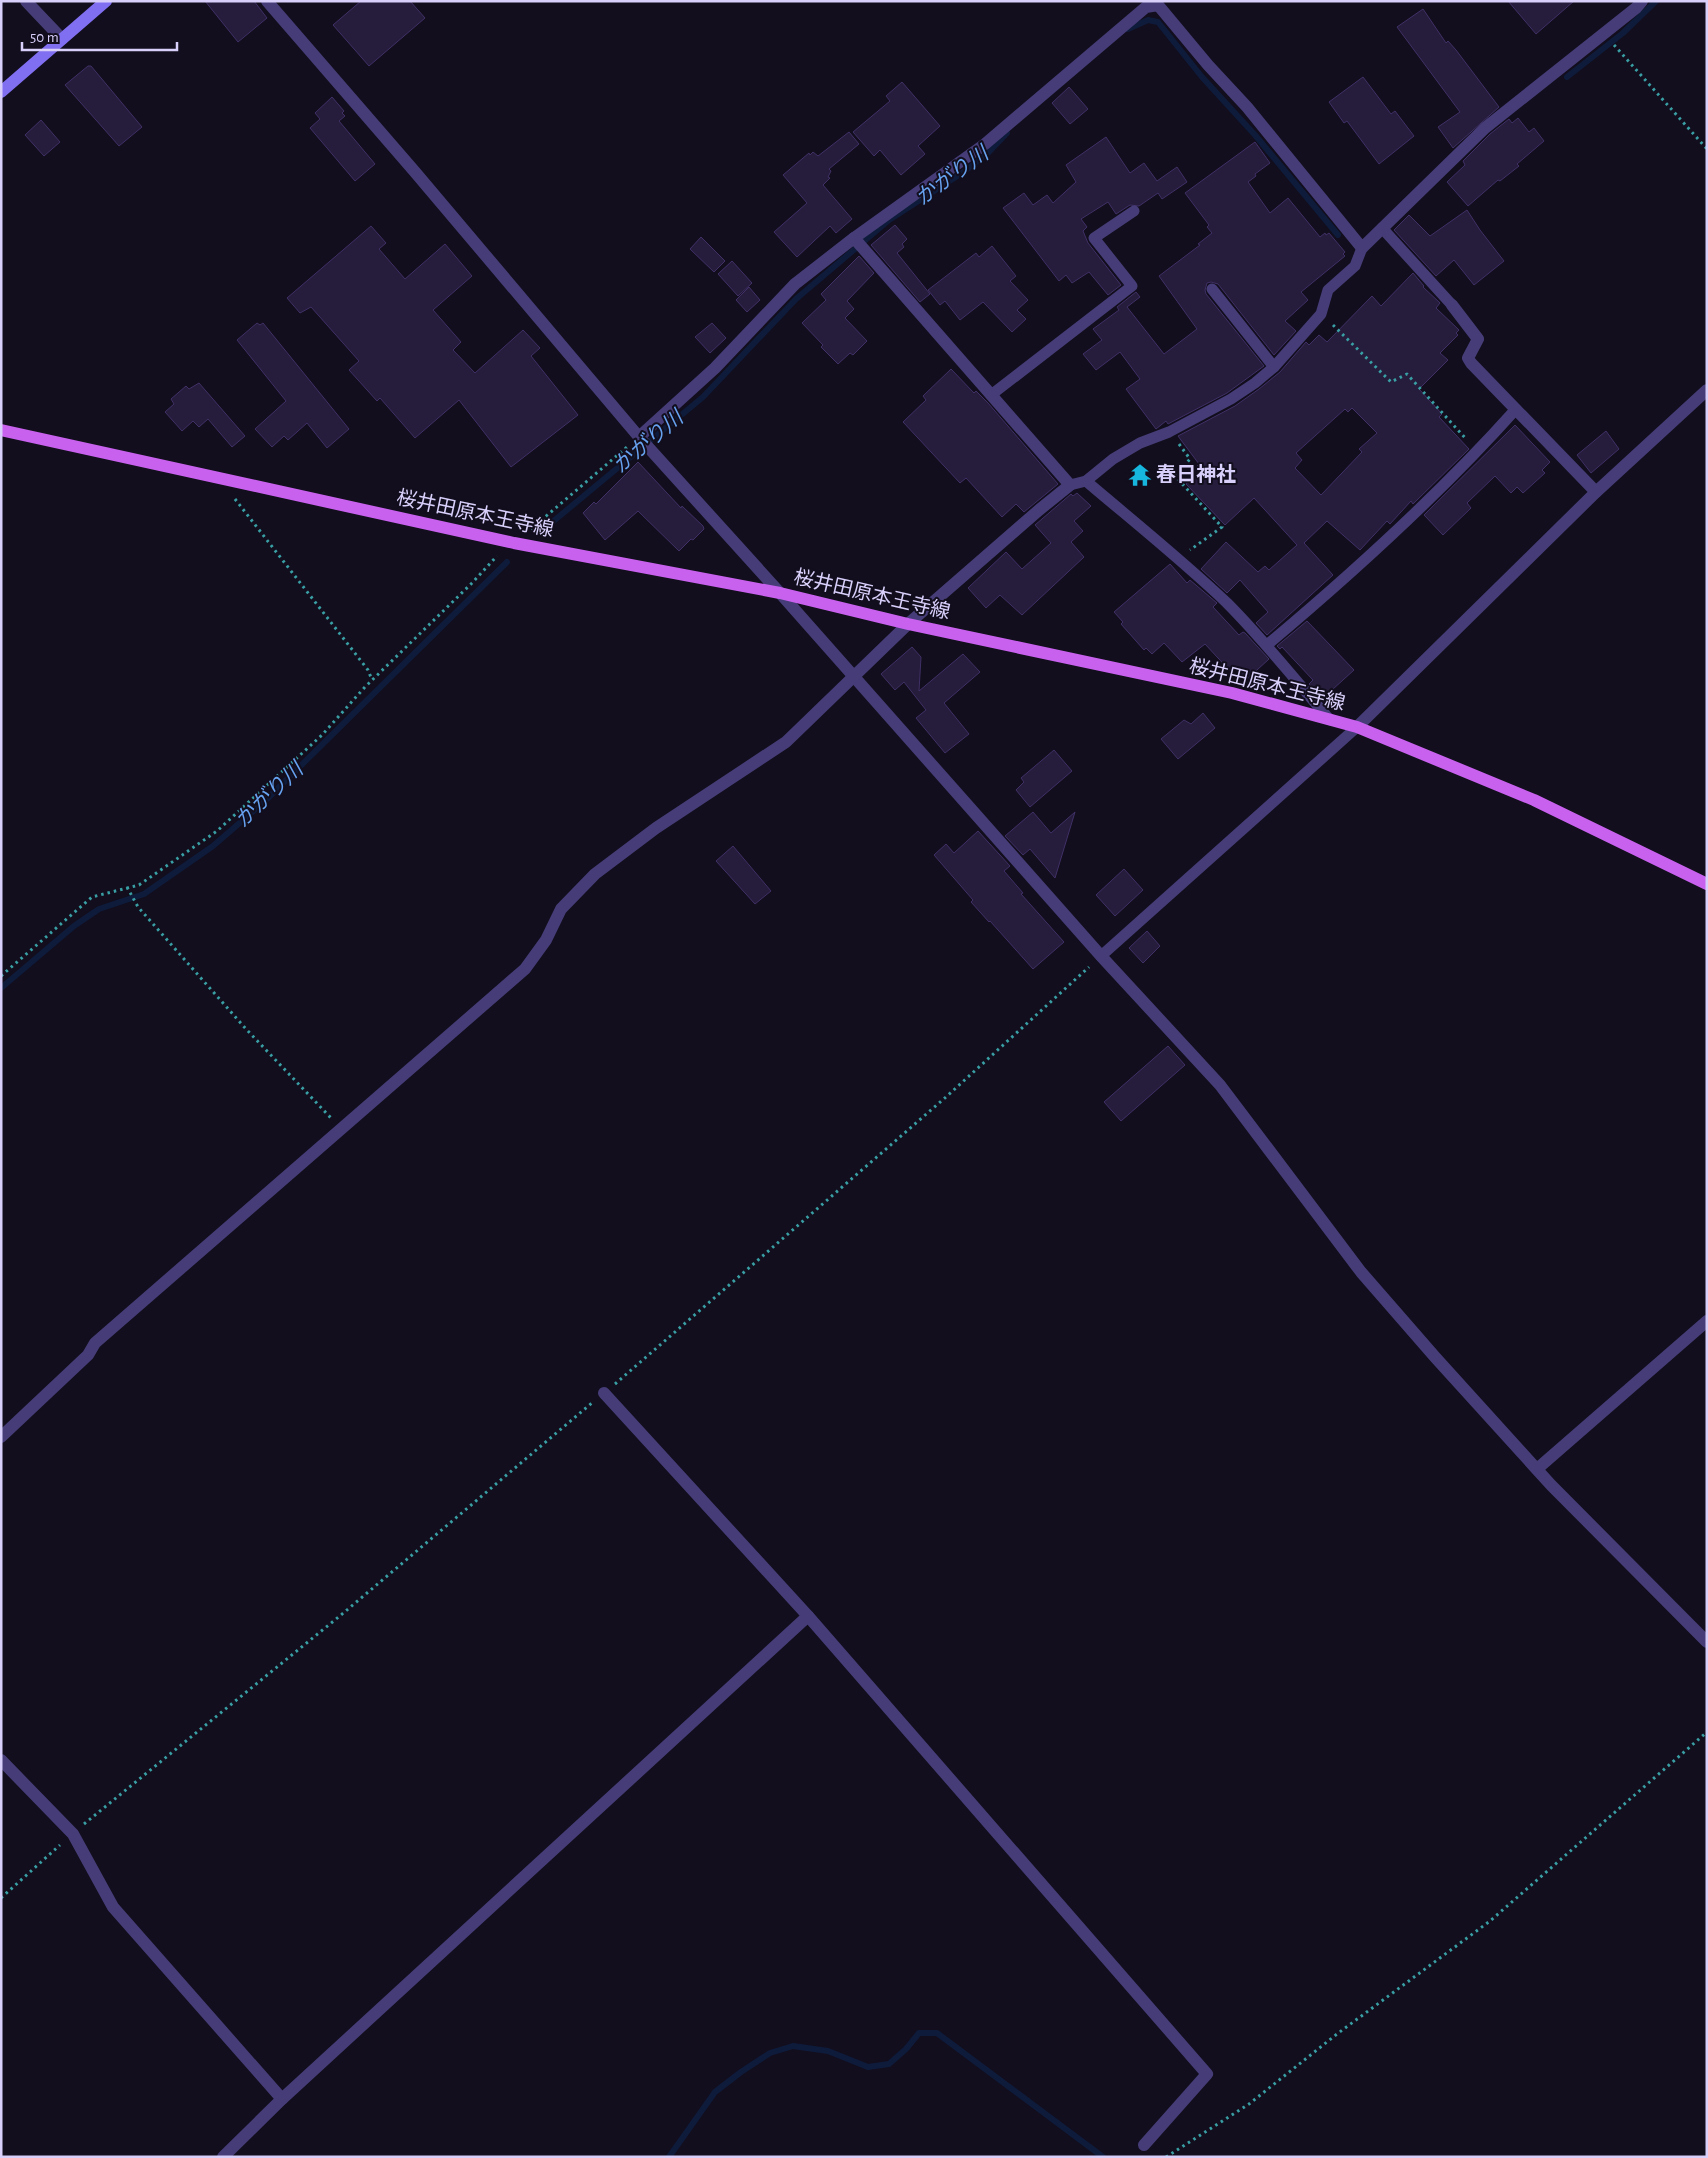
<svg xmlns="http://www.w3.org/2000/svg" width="1708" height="2158" viewBox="0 0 1708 2158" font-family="'Alegreya Sans','Noto Sans JP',sans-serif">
<rect width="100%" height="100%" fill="#120e1d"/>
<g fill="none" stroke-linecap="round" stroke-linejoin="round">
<!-- stream -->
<g stroke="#0f1b3b" stroke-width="6">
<path d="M 1128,29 L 1148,20 L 1158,22 L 1202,77 L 1255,135 L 1338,235"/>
<path d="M 1567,77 L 1623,33 L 1656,1"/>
<path d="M 544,529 L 703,397 L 796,299 L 889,220 L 965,171 L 988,153 L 1007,133"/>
<path d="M 1,988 L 74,926 L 99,909 L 144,894 L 213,846 L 265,801 L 507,562"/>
<path d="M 669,2157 L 715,2092 L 741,2072 L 770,2053 L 793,2046 L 828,2051 L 868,2067 L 889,2064 L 906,2049 L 919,2033 L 937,2033 L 1103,2157"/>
</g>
</g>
<!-- building -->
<g fill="#261c3c" stroke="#403066" fill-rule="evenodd">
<path d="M 205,1 L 254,1 L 267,18 L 238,42 Z"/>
<path d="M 361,1 L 410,1 L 425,18 L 369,66 L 333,25 Z"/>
<path d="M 1508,1 L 1574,1 L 1536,34 Z"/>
<path d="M 1423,9 L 1446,43 L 1448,41 L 1456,50 L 1499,107 L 1453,148 L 1438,127 L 1460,112 L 1397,27 Z"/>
<path d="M 88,66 L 91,66 L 142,127 L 119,146 L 65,85 Z"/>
<path d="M 1363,77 L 1391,114 L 1395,111 L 1414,136 L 1379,164 L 1347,121 L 1344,123 L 1329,102 Z"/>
<path d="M 902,82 L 940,126 L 918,146 L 925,154 L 901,175 L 880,150 L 874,156 L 853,132 L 890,101 L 886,96 Z"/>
<path d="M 1069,87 L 1088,109 L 1070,124 L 1052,103 Z"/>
<path d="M 332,97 L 344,111 L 342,113 L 345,116 L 339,121 L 375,164 L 355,181 L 310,128 L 320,119 L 315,113 Z"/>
<path d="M 1518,118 L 1529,132 L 1534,128 L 1544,141 L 1517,164 L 1519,166 L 1500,181 L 1498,180 L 1468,206 L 1447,182 L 1465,165 L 1463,161 L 1490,134 L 1509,119 L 1512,123 Z"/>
<path d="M 41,120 L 60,142 L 44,156 L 25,135 Z"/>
<path d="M 849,132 L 859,144 L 829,169 L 831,171 L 828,177 L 830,178 L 823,185 L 852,219 L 836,233 L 830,226 L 797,257 L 774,232 L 807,203 L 783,175 L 809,153 L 810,155 L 813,152 L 818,156 Z"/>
<path d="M 1106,137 L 1130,173 L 1144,163 L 1157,181 L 1177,167 L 1187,182 L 1162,199 L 1158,193 L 1139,206 L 1130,205 L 1116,214 L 1108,202 L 1081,219 L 1087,227 L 1083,231 L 1088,243 L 1121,285 L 1108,295 L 1089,272 L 1072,283 L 1066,275 L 1059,281 L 1003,208 L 1024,193 L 1033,205 L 1047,195 L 1053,203 L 1076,182 L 1066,165 Z"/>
<path d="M 1255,142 L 1270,163 L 1255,174 L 1256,176 L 1248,182 L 1270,213 L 1288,198 L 1320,237 L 1325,233 L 1326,235 L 1329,233 L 1345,252 L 1343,254 L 1345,256 L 1301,292 L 1308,300 L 1285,321 L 1296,331 L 1274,355 L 1218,284 L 1211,282 L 1207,283 L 1205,290 L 1206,294 L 1264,366 L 1227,393 L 1168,424 L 1166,421 L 1156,429 L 1126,389 L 1140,379 L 1120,352 L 1096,370 L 1083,354 L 1102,340 L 1093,329 L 1119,310 L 1117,307 L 1136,292 L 1140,297 L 1127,307 L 1164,354 L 1197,329 L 1159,276 L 1200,245 L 1198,244 L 1212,233 L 1207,227 L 1209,225 L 1185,193 Z"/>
<path d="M 1467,210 L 1480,230 L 1504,261 L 1474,285 L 1454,260 L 1436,276 L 1394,230 L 1409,215 L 1430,236 Z"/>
<path d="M 895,225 L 907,239 L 902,244 L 904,247 L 897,253 L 930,294 L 920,302 L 871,245 Z"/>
<path d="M 371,226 L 386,243 L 379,249 L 405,279 L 445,244 L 472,276 L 433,310 L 461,342 L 453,350 L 475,373 L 523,330 L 540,348 L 531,356 L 578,415 L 511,467 L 459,400 L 415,438 L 380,398 L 377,401 L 349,370 L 359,361 L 311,307 L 300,313 L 287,298 Z"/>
<path d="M 701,237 L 725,261 L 714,272 L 690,249 Z"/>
<path d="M 992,246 L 1016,276 L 1010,281 L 1028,300 L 1017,310 L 1026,319 L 1012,332 L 983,302 L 960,320 L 945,301 L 940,305 L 928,290 L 976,253 L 979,257 Z"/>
<path d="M 859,256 L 874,273 L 847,301 L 854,309 L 845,318 L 867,341 L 853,355 L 850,353 L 838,364 L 821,347 L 823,345 L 802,323 L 826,300 L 821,294 Z"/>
<path d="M 732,261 L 752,283 L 738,296 L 718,274 Z"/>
<path d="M 1413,273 L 1424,286 L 1423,287 L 1440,303 L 1436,308 L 1459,330 L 1456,333 L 1458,335 L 1440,353 L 1448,360 L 1419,389 L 1442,414 L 1439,417 L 1469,449 L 1413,504 L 1411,501 L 1390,524 L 1387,521 L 1360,550 L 1327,521 L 1304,543 L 1333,575 L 1267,635 L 1256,623 L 1268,612 L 1240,580 L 1227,593 L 1201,569 L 1226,542 L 1258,572 L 1265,566 L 1269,570 L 1297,545 L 1254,498 L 1225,525 L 1186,484 L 1201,470 L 1197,466 L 1199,464 L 1178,436 L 1235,406 L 1259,389 L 1280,372 L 1306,342 L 1309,345 L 1319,335 L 1327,342 L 1372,296 L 1381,306 ZM 1352,408 L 1377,433 L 1359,449 L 1362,452 L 1321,495 L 1295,468 L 1302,460 L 1296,453 L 1345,409 L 1348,412 Z"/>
<path d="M 749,287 L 760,300 L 747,312 L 736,300 Z"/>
<path d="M 257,323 L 260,325 L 263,323 L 349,429 L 327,448 L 307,423 L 288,440 L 284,436 L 272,447 L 255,429 L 286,401 L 237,340 Z"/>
<path d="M 712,323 L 726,338 L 710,353 L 695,337 Z"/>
<path d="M 951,369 L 974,393 L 976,391 L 988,403 L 1058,484 L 1024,512 L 1016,504 L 1002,517 L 966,478 L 960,483 L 903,422 L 926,400 L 923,396 Z"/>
<path d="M 199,383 L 245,436 L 232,447 L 208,419 L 199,427 L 193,421 L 182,431 L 165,412 L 174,404 L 171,399 L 186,386 L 189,389 Z"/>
<path d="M 1515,425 L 1550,462 L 1542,470 L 1545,473 L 1523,493 L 1517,487 L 1511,493 L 1495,476 L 1467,503 L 1471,508 L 1443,535 L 1424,515 Z"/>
<path d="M 1606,431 L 1619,449 L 1591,473 L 1577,455 Z"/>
<path d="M 638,462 L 681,508 L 682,506 L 703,526 L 704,529 L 693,540 L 691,539 L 679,551 L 638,511 L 605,540 L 583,513 L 594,502 L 596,504 Z"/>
<path d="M 1077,493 L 1091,506 L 1074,521 L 1083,531 L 1071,542 L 1084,557 L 1022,615 L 1000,595 L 986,608 L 968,588 L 1006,552 L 1022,569 L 1051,543 L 1035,525 L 1071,494 L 1073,496 Z"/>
<path d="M 1170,564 L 1187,583 L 1190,580 L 1217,603 L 1213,607 L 1239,635 L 1243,632 L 1245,633 L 1269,659 L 1246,680 L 1235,668 L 1231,672 L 1205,644 L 1182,662 L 1164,643 L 1152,654 L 1146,648 L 1144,650 L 1121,624 L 1123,622 L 1114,612 Z"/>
<path d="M 1307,621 L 1354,670 L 1322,699 L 1309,684 L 1313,680 L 1282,647 L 1280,649 L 1277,646 Z"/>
<path d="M 912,647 L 921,657 L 919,691 L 963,654 L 980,672 L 944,703 L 969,734 L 945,753 L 916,718 L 926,710 L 904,682 L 895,690 L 881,674 Z"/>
<path d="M 1203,713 L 1215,728 L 1178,759 L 1161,739 L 1184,720 L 1191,724 Z"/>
<path d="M 1054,750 L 1072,771 L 1030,807 L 1016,790 L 1024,782 L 1021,778 Z"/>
<path d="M 1033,812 L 1051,833 L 1075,812 L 1055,878 L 1030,849 L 1023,855 L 1005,836 Z"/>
<path d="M 978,831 L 1010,866 L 1004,871 L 1023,893 L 1021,894 L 1064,942 L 1033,969 L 990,921 L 989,922 L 971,902 L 973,900 L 934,855 L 946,844 L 954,853 Z"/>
<path d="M 733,846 L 771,891 L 755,904 L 716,861 Z"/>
<path d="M 1124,869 L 1143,890 L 1115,916 L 1096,895 Z"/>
<path d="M 1147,931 L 1160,946 L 1143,963 L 1129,948 Z"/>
<path d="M 1168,1046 L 1185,1065 L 1121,1121 L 1104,1102 Z"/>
</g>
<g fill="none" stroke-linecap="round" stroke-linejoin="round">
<!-- path -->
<g stroke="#399fa4" stroke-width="3" stroke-dasharray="2.5 4" stroke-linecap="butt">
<path d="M 1614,45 L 1707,149"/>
<path d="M 1333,325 L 1391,382 L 1407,374 L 1467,440"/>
<path d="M 1179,444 L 1190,459 L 1175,476 L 1222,527 L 1190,550"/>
<path d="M 235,499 L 368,670 L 372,680"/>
<path d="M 531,529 L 627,447"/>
<path d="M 127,887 L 138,907 L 246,1029 L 331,1118"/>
<path d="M 1,976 L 92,897 L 139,885 L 217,831 L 322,735 L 365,687 L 472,583 L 497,556"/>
<path d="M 615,1384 L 946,1097 L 1089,967"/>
<path d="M 84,1824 L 341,1615 L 593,1402"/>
<path d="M 1,1898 L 60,1845"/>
<path d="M 1166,2157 L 1249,2104 L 1337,2034 L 1490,1921 L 1707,1732"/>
</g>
<!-- lane -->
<g stroke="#463d78" stroke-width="11">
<path d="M 1382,228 L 1452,305"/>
<path d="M 1212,289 L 1274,367"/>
<path d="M 991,395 L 1132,286 L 1094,238 L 1134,211"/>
<path d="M 1086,481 C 1133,521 1182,560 1227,603 C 1264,640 1296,681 1330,720"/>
<path d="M 1070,485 L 1086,481 L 1113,459 L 1140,443 L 1169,432 L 1231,399 L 1255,383 L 1274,367 L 1321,314 L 1328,290 L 1355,266 L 1362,248"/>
<path d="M 1267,645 C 1354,572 1440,494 1516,409"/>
<path d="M 1101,956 L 1357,727"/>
</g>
<!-- street -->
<g stroke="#463d78" stroke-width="12">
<path d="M 26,1 L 62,39"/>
<path d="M 267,1 L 415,172 L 639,437 L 780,593 L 1101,956 L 1220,1085 L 1361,1272 L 1435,1357 L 1551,1485 L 1707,1642"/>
<path d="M 1452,305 L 1478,339 L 1468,358 L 1471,363 L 1596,492"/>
<path d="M 639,437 L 715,368 L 795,284 L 854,238 L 985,144 L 1146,7 L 1158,5 L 1208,65 L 1247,107 L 1362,248 L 1485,128 L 1636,8 L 1642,1"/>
<path d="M 1357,727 L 1596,492 L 1707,390"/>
<path d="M 604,1393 L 808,1616 L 1207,2074 L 1144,2145"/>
<path d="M 1,1437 L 88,1355 L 95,1343 L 525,969 L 546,940 L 561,909 L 595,874 L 656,828 L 786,742 L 908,624 L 1039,510 L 1070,485 L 854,238"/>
<path d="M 1537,1469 L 1707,1321"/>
<path d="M 1,1760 L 73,1834 L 113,1907 L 282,2099"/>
<path d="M 223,2157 L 282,2099 L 808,1616"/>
</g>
<!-- secondary -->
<path stroke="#806ff1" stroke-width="12" d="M 1,92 L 106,1"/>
<!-- primary -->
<path stroke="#c961ef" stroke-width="12" d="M 1,430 L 514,543 L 780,593 L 908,624 L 1232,693 L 1357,727 L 1534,800 L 1707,884"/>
</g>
<!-- icons -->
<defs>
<symbol id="temple-bare" viewBox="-9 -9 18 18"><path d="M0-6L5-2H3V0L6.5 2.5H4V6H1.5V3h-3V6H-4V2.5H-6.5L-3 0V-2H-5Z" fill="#16b6df" stroke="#120e1d" stroke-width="2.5" paint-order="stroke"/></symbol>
</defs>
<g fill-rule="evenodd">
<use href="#temple-bare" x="1124" y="459" width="32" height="32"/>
</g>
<g text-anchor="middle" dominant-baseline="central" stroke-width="4" stroke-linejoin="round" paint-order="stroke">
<!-- poi labels -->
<g font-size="20" font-weight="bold" fill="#d8cffa" stroke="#120e1d" text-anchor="start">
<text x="1156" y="475">春日神社</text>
</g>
<!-- street labels -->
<g font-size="20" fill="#d8cffa" stroke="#120e1d">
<text transform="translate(475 514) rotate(12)">桜井田原本王寺線</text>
<text transform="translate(872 595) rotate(13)">桜井田原本王寺線</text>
<text transform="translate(1267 685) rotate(14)">桜井田原本王寺線</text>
</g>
<!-- water labels -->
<g font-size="21" font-style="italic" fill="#67a2f0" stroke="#120e1d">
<text transform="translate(952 176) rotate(-36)">かがり川</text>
<text transform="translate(648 442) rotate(-40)">かがり川</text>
<text transform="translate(269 795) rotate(-43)">かがり川</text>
</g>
</g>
<!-- border -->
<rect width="1708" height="2158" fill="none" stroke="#d8cffa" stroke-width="5"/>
<!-- scale -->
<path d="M22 42v8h155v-8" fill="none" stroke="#d8cffa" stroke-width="2.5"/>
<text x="30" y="42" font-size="15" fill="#d8cffa" stroke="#120e1d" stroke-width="4" paint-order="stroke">50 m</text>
</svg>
